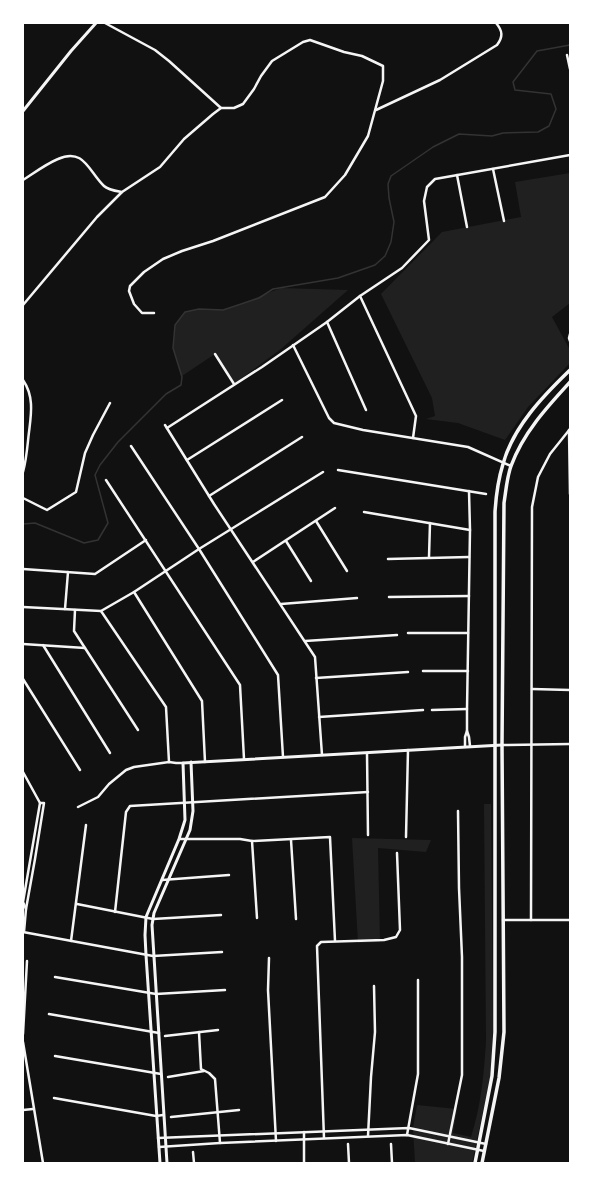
<svg xmlns="http://www.w3.org/2000/svg" width="593" height="1186" viewBox="0 0 593 1186" font-family="'PT Sans',sans-serif">
<rect width="100%" height="100%" fill="#111"/>
<!-- green -->
<g fill="#202020">
<path d="M 570,173 L 570,303 L 552,317 L 570,350 L 570,363 L 528,407 L 505,440 L 458,423 L 426,419 L 435,416 L 432,398 L 381,294 L 442,232 L 521,217 L 515,182 Z"/>
<path d="M 281,288 L 348,290 L 281,349 L 234,384 L 215,354 L 182,376 L 173,348 L 175,325 L 185,312 L 199,309 L 224,310 Z"/>
<path d="M 484,804 L 491,804 L 493,1027 L 492,1056 L 490,1079 L 472,1163 L 415,1163 L 413,1128 L 417,1105 L 457,1109 L 453,1133 L 471,1137 C 481,1106 484,1074 486,1041 Z"/>
<path d="M 352,838 L 431,840 L 426,852 L 378,848 L 380,942 L 358,943 Z"/>
</g>
<g fill="none" stroke-linecap="round" stroke-linejoin="round">
<!-- stream -->
<path stroke="#333" stroke-width="1.5" d="M 23,524 L 35,523 L 84,543 L 98,540 L 108,523 L 95,475 L 100,465 L 118,442 L 166,394 L 181,385 L 182,377 L 173,348 L 175,325 L 185,312 L 199,309 L 223,310 L 259,298 L 273,289 L 338,278 L 375,265 L 385,256 L 391,242 L 394,222 L 389,198 L 388,184 L 391,176 L 433,147 L 459,134 L 492,136 L 503,133 L 538,132 L 549,126 L 556,109 L 551,94 L 515,90 L 513,82 L 537,51 L 570,45"/>
<!-- minor -->
<g stroke="#f5f5f5" stroke-width="2.5">
<path d="M 105,23 L 155,50 L 169,61 L 221,108"/>
<path d="M 567,55 L 570,69"/>
<path d="M 376,110 L 440,80 L 497,45 C 503,37 503,31 496,23"/>
<path d="M 493,169 L 504,221"/>
<path d="M 457,175 L 467,227"/>
<path d="M 23,180 C 34,173 46,164 58,159 C 84,147 89,172 104,186 C 108,190 116,191 122,192"/>
<path d="M 360,296 L 416,416 L 413,438"/>
<path d="M 23,305 L 97,217 L 122,192 L 160,167 L 184,139 L 213,114 L 221,108 L 234,108 L 243,104 L 254,89 L 261,76 L 272,61 L 303,42 L 310,40 L 344,52 L 362,56 L 383,66 L 383,81 L 368,136 L 345,175 L 325,197 L 213,241 L 182,251 L 163,259 L 144,272 L 130,286 L 129,291 L 134,304 L 142,313 L 154,313"/>
<path d="M 327,322 L 366,410"/>
<path d="M 570,334 L 569,338 L 570,341"/>
<path d="M 293,345 L 329,418 L 334,423 L 363,430 L 468,447 L 511,466"/>
<path d="M 215,354 L 234,384"/>
<path d="M 23,380 C 36,399 30,419 28,441 C 27,451 26,461 23,472"/>
<path d="M 165,425 L 214,504 L 315,657 L 322,755"/>
<path d="M 167,428 L 262,367 L 327,322 L 360,296 L 402,268 L 429,240 L 424,201 L 427,187 L 435,179 L 570,155"/>
<path d="M 569,430 L 570,494"/>
<path d="M 131,446 L 199,549 L 278,675 L 283,757"/>
<path d="M 187,460 L 282,400"/>
<path d="M 338,470 L 486,494"/>
<path d="M 106,480 L 240,685 L 244,759"/>
<path d="M 469,491 L 470,530 L 467,709 L 467,731 L 469,737 L 470,746"/>
<path d="M 209,496 L 302,437"/>
<path d="M 23,498 L 47,510 L 76,492 L 85,453 L 93,435 L 110,403"/>
<path d="M 364,512 L 470,530"/>
<path d="M 316,521 L 347,571"/>
<path d="M 286,541 L 311,581"/>
<path d="M 429,557 L 430,523"/>
<path d="M 388,559 L 469,557"/>
<path d="M 253,562 L 335,508"/>
<path d="M 23,569 L 95,574 L 146,540"/>
<path d="M 134,592 L 202,701 L 205,762"/>
<path d="M 389,597 L 469,596"/>
<path d="M 281,604 L 357,598"/>
<path d="M 23,607 L 101,611 L 134,592 L 199,549 L 323,472"/>
<path d="M 65,609 L 68,572"/>
<path d="M 75,610 L 74,631 L 138,730"/>
<path d="M 101,611 L 166,707 L 169,762"/>
<path d="M 408,633 L 468,633"/>
<path d="M 305,641 L 397,635"/>
<path d="M 23,644 L 85,648"/>
<path d="M 43,645 L 110,753"/>
<path d="M 423,671 L 468,671"/>
<path d="M 316,678 L 408,672"/>
<path d="M 23,679 L 80,770"/>
<path d="M 532,689 L 570,690"/>
<path d="M 432,710 L 467,709"/>
<path d="M 319,717 L 423,710"/>
<path d="M 502,745 L 570,744"/>
<path d="M 465,746 L 465,737 L 467,731"/>
<path d="M 367,753 L 368,835"/>
<path d="M 23,772 L 40,803 L 23,902 L 26,909"/>
<path d="M 78,807 L 98,797 L 109,784 L 126,770 L 134,767 L 169,762 L 176,763 L 183,763"/>
<path d="M 406,837 L 408,750"/>
<path d="M 179,839 L 240,839 L 252,841 L 330,837 L 335,941"/>
<path d="M 291,840 L 296,919"/>
<path d="M 252,841 L 257,918"/>
<path d="M 162,880 L 229,875"/>
<path d="M 77,904 L 153,919 L 221,915"/>
<path d="M 115,912 L 126,812 L 130,806 L 368,792"/>
<path d="M 503,920 L 570,920"/>
<path d="M 531,920 L 532,507 L 538,477 L 550,454 L 570,429"/>
<path d="M 23,932 L 153,956 L 222,952"/>
<path d="M 24,932 L 26,909 L 35,859 L 44,803 L 40,803"/>
<path d="M 71,941 L 86,825"/>
<path d="M 269,958 L 268,990 L 276,1141"/>
<path d="M 55,977 L 156,994 L 225,990"/>
<path d="M 49,1014 L 159,1033"/>
<path d="M 199,1032 L 201,1069 L 209,1073 L 215,1079 L 220,1143"/>
<path d="M 23,1034 L 27,961"/>
<path d="M 165,1036 L 218,1030"/>
<path d="M 23,1042 L 43,1163"/>
<path d="M 55,1056 L 161,1074"/>
<path d="M 168,1077 L 204,1071"/>
<path d="M 54,1098 L 156,1116 L 163,1115"/>
<path d="M 23,1110 L 33,1109"/>
<path d="M 171,1117 L 239,1110"/>
<path d="M 304,1132 L 304,1163"/>
<path d="M 407,1135 L 418,1074 L 418,980"/>
<path d="M 368,1136 L 371,1077 L 375,1032 L 374,986"/>
<path d="M 158,1138 L 409,1128 L 486,1144"/>
<path d="M 324,1138 L 317,946 L 321,942 L 384,940 L 396,937 L 400,930 L 397,853"/>
<path d="M 348,1144 L 349,1163"/>
<path d="M 391,1144 L 392,1163"/>
<path d="M 448,1144 L 462,1075 L 462,957 L 459,888 L 458,811"/>
<path d="M 159,1147 L 220,1143 L 407,1135 L 484,1151"/>
<path d="M 193,1152 L 194,1163"/>
</g>
<!-- tertiary -->
<g stroke="#f5f5f5" stroke-width="3">
<path d="M 23,111 L 71,51 L 96,23"/>
<path d="M 160,1163 L 146,955 L 145,935 L 146,917 L 179,839 L 185,820 L 183,763 L 502,745"/>
<path d="M 167,1163 L 152,925 L 154,913 L 190,830 L 193,811 L 191,762"/>
</g>
<!-- secondary -->
<g stroke="#f5f5f5" stroke-width="3.5">
<path d="M 475,1163 L 492,1076 L 495,1032 L 495,512 C 496,496 498,480 503,464 C 513,427 543,396 570,370"/>
<path d="M 482,1163 L 499,1078 L 504,1032 L 502,745 L 504,503 C 506,490 507,477 511,466 C 523,433 547,407 570,382"/>
</g>
</g>
<!-- border -->
<rect width="593" height="1186" fill="none" stroke="#ffffff" stroke-width="48"/>
</svg>
